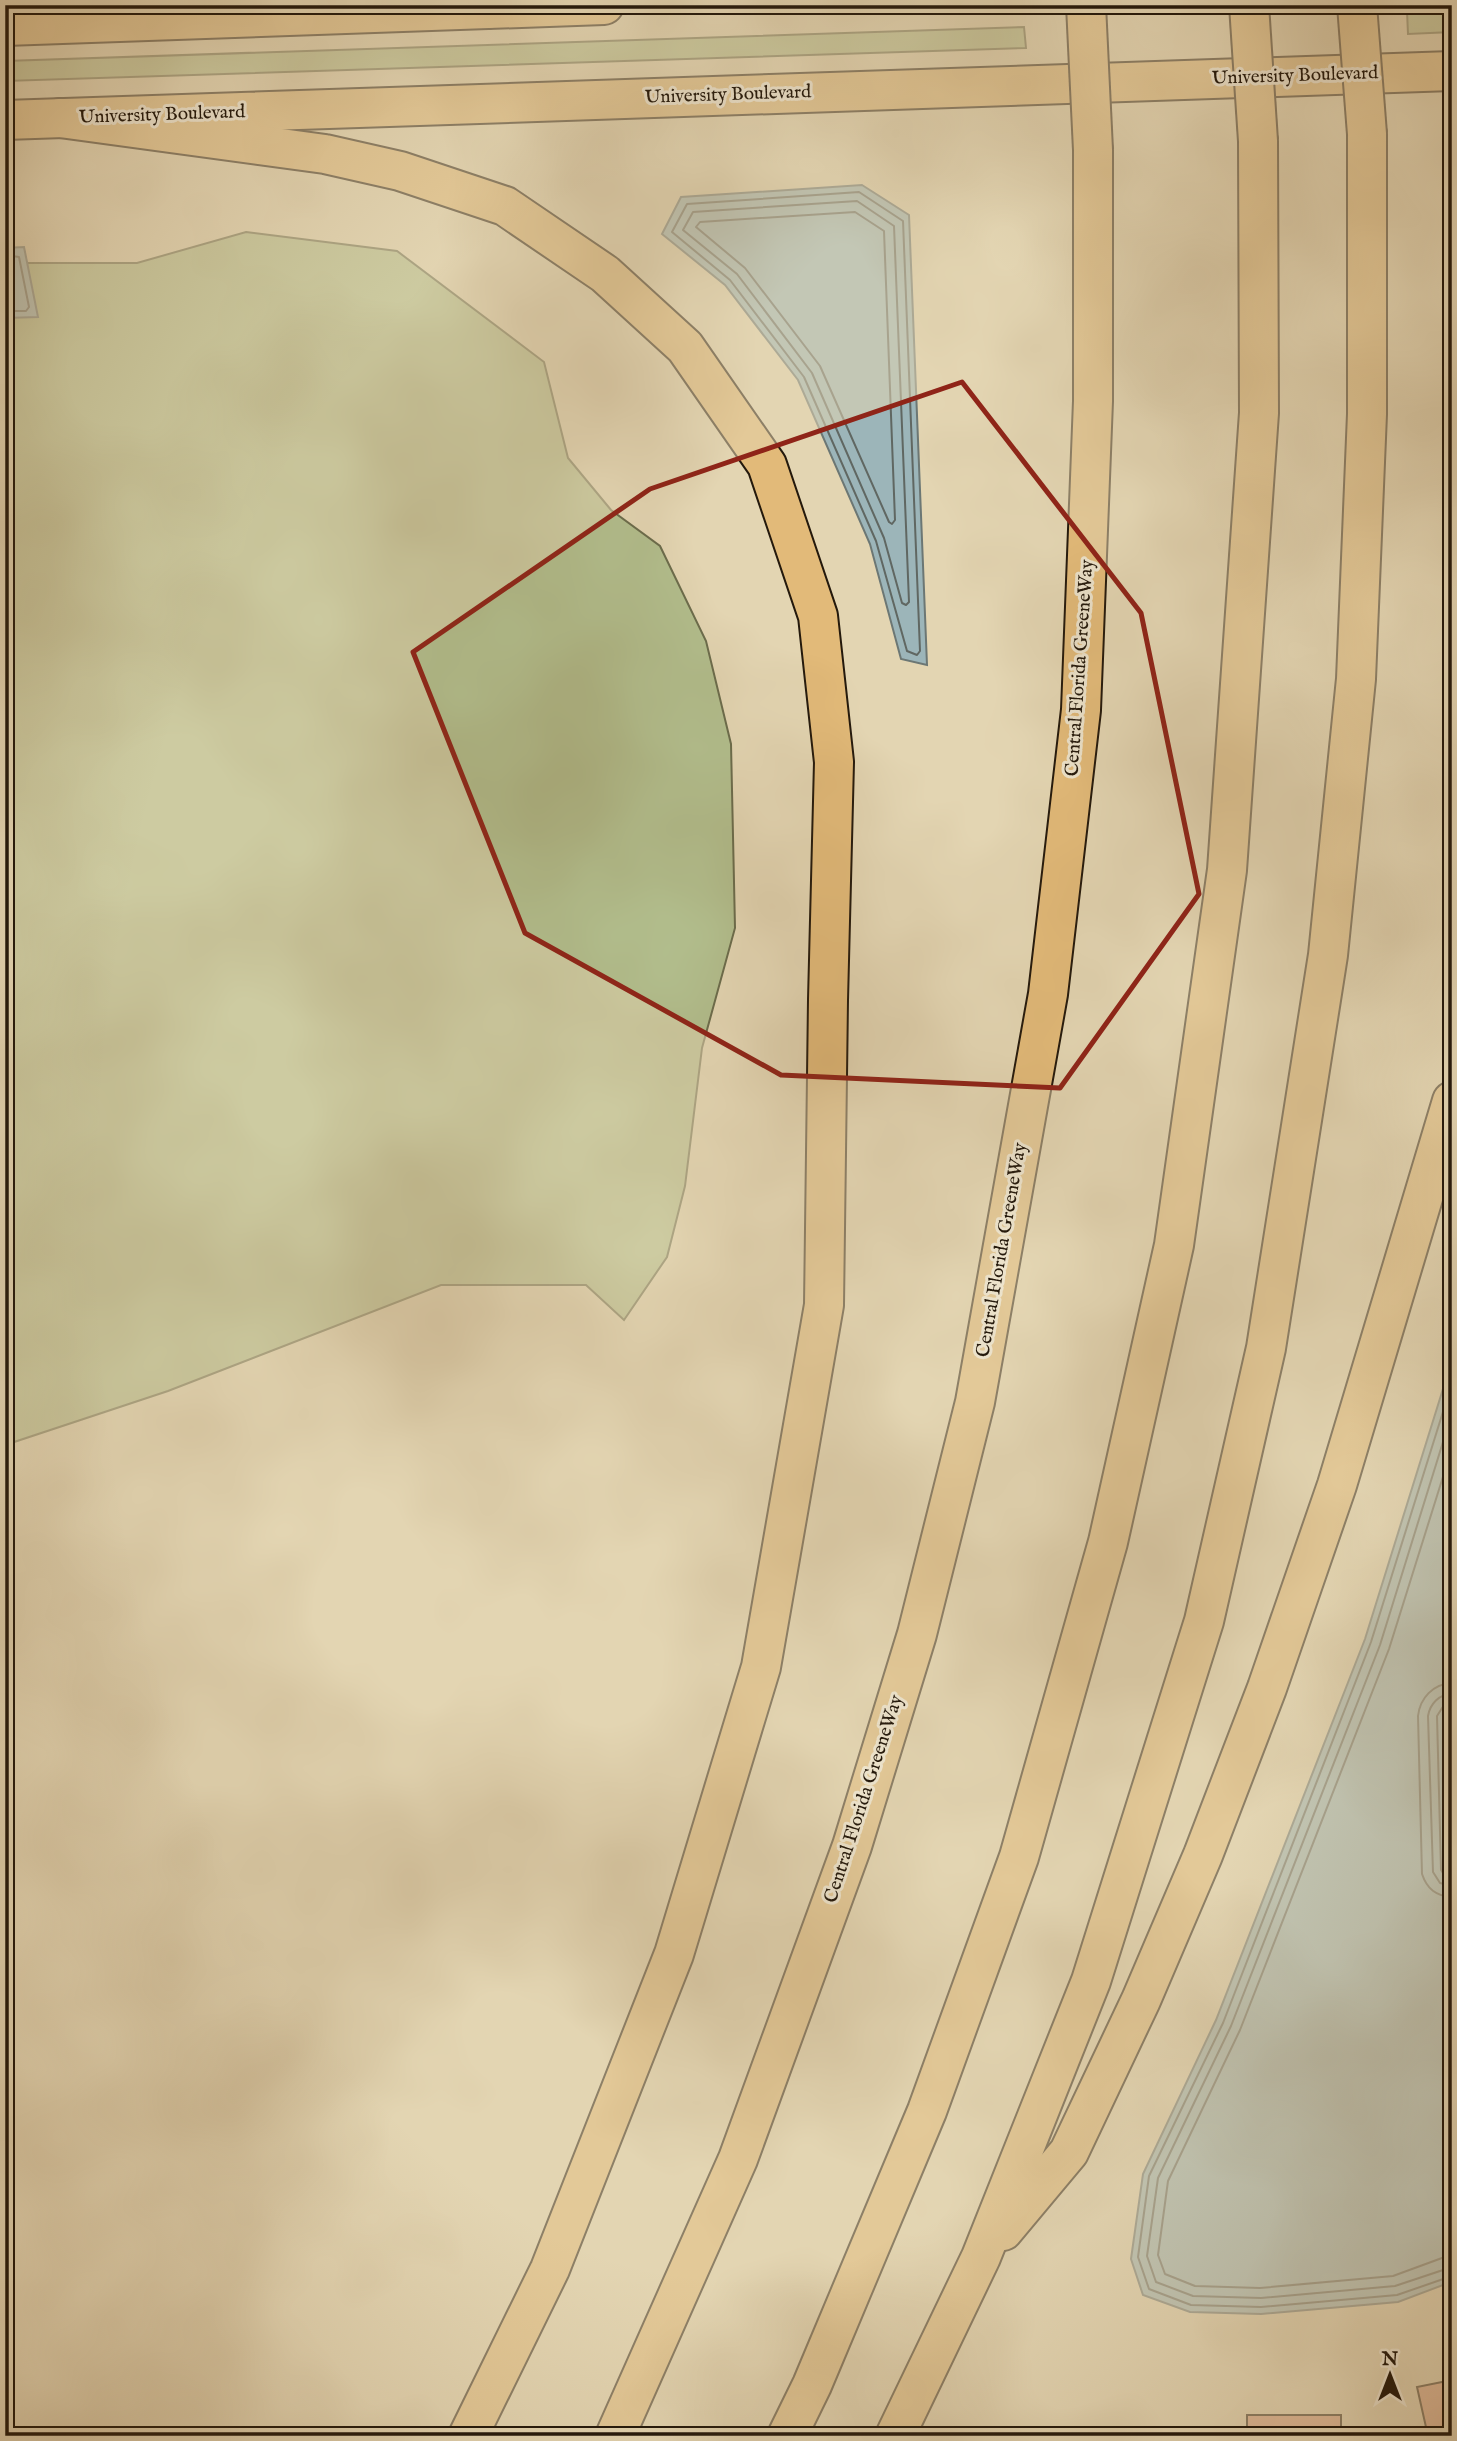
<svg xmlns="http://www.w3.org/2000/svg" width="1457" height="2441" viewBox="0 0 1457 2441" font-family="'IM FELL English',serif">
<rect width="100%" height="100%" fill="#e3d5b2"/>
<filter id="stains"><feTurbulence type="fractalNoise" baseFrequency=".00286" numOctaves="4"/><feColorMatrix values="0 0 0 0 .2 0 0 0 0 .09 0 0 0 0 .02 0 0 0 .5 -.17"/></filter>
<radialGradient id="worn" r=".72"><stop offset=".6" stop-color="#630" stop-opacity="0"/><stop offset="1" stop-color="#630" stop-opacity=".3"/></radialGradient>
<!-- green -->
<g fill="#b2be8d" stroke="#6b6c4c" stroke-width="2">
<path d="M 1452,10 L 1452,32 L 1408,34 L 1407,11 Z"/>
<path d="M 1024,27 L 1026,48 L 5,81 L 5,61 Z"/>
<path d="M 246,232 L 397,251 L 544,362 L 568,458 L 611,510 L 660,546 L 706,641 L 731,744 L 735,928 L 702,1048 L 685,1186 L 667,1257 L 624,1320 L 586,1285 L 441,1285 L 168,1391 L 5,1445 L 5,263 L 137,263 Z"/>
</g>
<!-- water -->
<g fill="#9cb5b9" stroke="#6c7774" stroke-width="2">
<path d="M 862,185 L 909,215 L 927,665 L 901,659 L 870,544 L 798,380 L 725,285 L 662,234 L 681,197 Z"/>
<path d="M 24,247 L 38,317 L 5,318 L 5,248 Z"/>
<path d="M 1452,1360 L 1452,1706 L 1444,1716 L 1452,1992 L 1451,2282 L 1398,2302 L 1261,2314 L 1190,2312 L 1143,2295 L 1131,2259 L 1143,2174 L 1216,2020 L 1365,1639 Z"/>
</g>
<g fill="none" stroke-linecap="round" stroke-linejoin="round">
<!-- shore -->
<g stroke="#606762" stroke-width="2">
<path d="M 859,192 L 903,221 L 920,651 L 917,655 L 907,651 L 876,541 L 804,377 L 730,280 L 672,232 L 687,204 Z"/>
<path d="M 857,201 L 894,226 L 909,602 L 906,605 L 902,603 L 884,538 L 812,373 L 737,274 L 683,230 L 693,212 Z"/>
<path d="M 855,212 L 884,231 L 895,520 L 892,524 L 889,522 L 820,366 L 745,268 L 696,227 L 700,222 Z"/>
<path d="M 5,255 L 19,257 L 29,307 L 26,311 L 5,311"/>
<path d="M 1452,1383 L 1371,1642 L 1223,2023 L 1149,2176 L 1138,2257 L 1149,2289 L 1191,2305 L 1261,2307 L 1397,2295 L 1452,2276"/>
<path d="M 1452,1413 L 1380,1645 L 1231,2026 L 1158,2178 L 1147,2256 L 1156,2282 L 1193,2296 L 1261,2298 L 1395,2286 L 1452,2267"/>
<path d="M 1452,1448 L 1389,1649 L 1240,2030 L 1168,2181 L 1158,2255 L 1165,2274 L 1195,2286 L 1260,2288 L 1393,2276 L 1442,2258 L 1452,2257"/>
<path d="M 1452,1683 C 1433,1684 1420,1698 1418,1716 L 1422,1874 C 1427,1889 1436,1896 1452,1897"/>
<path d="M 1452,1694 C 1439,1694 1430,1704 1428,1716 L 1433,1872 L 1440,1883 L 1452,1886"/>
<path d="M 1452,1703 L 1444,1705 L 1437,1716 L 1441,1870 L 1445,1876 L 1452,1878"/>
</g>
</g>
<!-- building -->
<g fill="#da9b7d" stroke="#24190c" stroke-width="2">
<path d="M 1452,2380 L 1452,2436 L 1428,2436 L 1417,2387 Z"/>
<rect x="1247" y="2415" width="94" height="21"/>
</g>
<g fill="none" stroke-linecap="round" stroke-linejoin="round">
<defs>
<g id="primary">
<path d="M 5,26 L 604,5"/>
<path d="M 5,120 L 1452,71"/>
</g>
<g id="highway">
<path d="M 470,5 L 487,9"/>
<path d="M 60,118 L 325,154 L 400,171 L 505,206 L 605,274 L 685,347 L 767,465 L 818,616 L 834,762 L 828,1000 L 824,1305 L 761,1667 L 674,1954 L 550,2269 L 468,2436"/>
<path d="M 1003,2231 L 1069,2152 L 1141,2000 L 1203,1855 L 1267,1688 L 1337,1485 L 1452,1101"/>
<path d="M 615,2436 L 738,2159 L 852,1846 L 917,1634 L 975,1402 L 1048,994 L 1081,710 L 1093,401 L 1093,150"/>
<path d="M 787,2436 L 812,2385 L 927,2111 L 1019,1857 L 1108,1542 L 1174,1245 L 1227,870 L 1259,413 L 1258,141"/>
<path d="M 895,2436 L 981,2257 L 1091,1981 L 1204,1621 L 1266,1348 L 1328,955 L 1356,679 L 1367,414 L 1367,134"/>
</g>
</defs>
<!-- primary casing -->
<use href="#primary" stroke="#24190c" stroke-width="42"/>
<!-- highway casing -->
<use href="#highway" stroke="#24190c" stroke-width="42"/>
<!-- primary -->
<use href="#primary" stroke="#e2ba79" stroke-width="38"/>
<!-- highway -->
<use href="#highway" stroke="#e2ba79" stroke-width="38"/>
<defs>
<g id="highway-bridge">
<path d="M 1086,5 L 1093,150"/>
<path d="M 1249,5 L 1258,141"/>
<path d="M 1357,5 L 1367,134"/>
</g>
</defs>
<!-- highway-bridge casing -->
<use href="#highway-bridge" stroke="#24190c" stroke-width="42" stroke-linecap="butt"/>
<!-- highway-bridge -->
<use href="#highway-bridge" stroke="#e2ba79" stroke-width="38"/>
</g>
<!-- marked area -->
<path d="M0 0H1457V2441H0ZM 962,382 L 1141,613 L 1199,894 L 1060,1088 L 781,1075 L 525,933 L 413,652 L 650,489 Z" fill="#e3d5b2" fill-opacity=".55" fill-rule="evenodd"/>
<path fill="none" stroke="#8f2418" stroke-width="5" stroke-linejoin="round" d="M 962,382 L 1141,613 L 1199,894 L 1060,1088 L 781,1075 L 525,933 L 413,652 L 650,489 Z"/>
<g text-anchor="middle" dominant-baseline="central" stroke-width="6" stroke-linejoin="round" paint-order="stroke">
<!-- street labels -->
<g font-size="19" fill="#24190c" stroke="#ede4cd">
<text transform="translate(1295 76) rotate(-2)">University Boulevard</text>
<text transform="translate(728 95) rotate(-2)">University Boulevard</text>
<text transform="translate(162 115) rotate(-2)">University Boulevard</text>
<text transform="translate(1080 668) rotate(-86)">Central Florida GreeneWay</text>
<text transform="translate(1002 1250) rotate(-80)">Central Florida GreeneWay</text>
<text transform="translate(864 1799) rotate(-72)">Central Florida GreeneWay</text>
</g>
</g>
<!-- margin -->
<rect width="1457" height="2441" fill="none" stroke="#e3d5b2" stroke-width="28"/>
<rect x="7" y="7" width="1443" height="2427" fill="none" stroke="#24190c" stroke-width="3.5"/>
<rect x="14" y="14" width="1429" height="2413" fill="none" stroke="#24190c" stroke-width="2"/>
<!-- north arrow -->
<g transform="translate(1390 2375)" stroke="#ede4cd" stroke-width="5" paint-order="stroke">
<path d="M0-5L12 26L0 18L-12 26Z" fill="#24190c"/>
<text y="-10" font-size="19" font-weight="bold" text-anchor="middle" fill="#24190c">N</text>
</g>
<rect width="100%" height="100%" filter="url(#stains)"/>
<rect width="100%" height="100%" fill="url(#worn)"/>
</svg>
